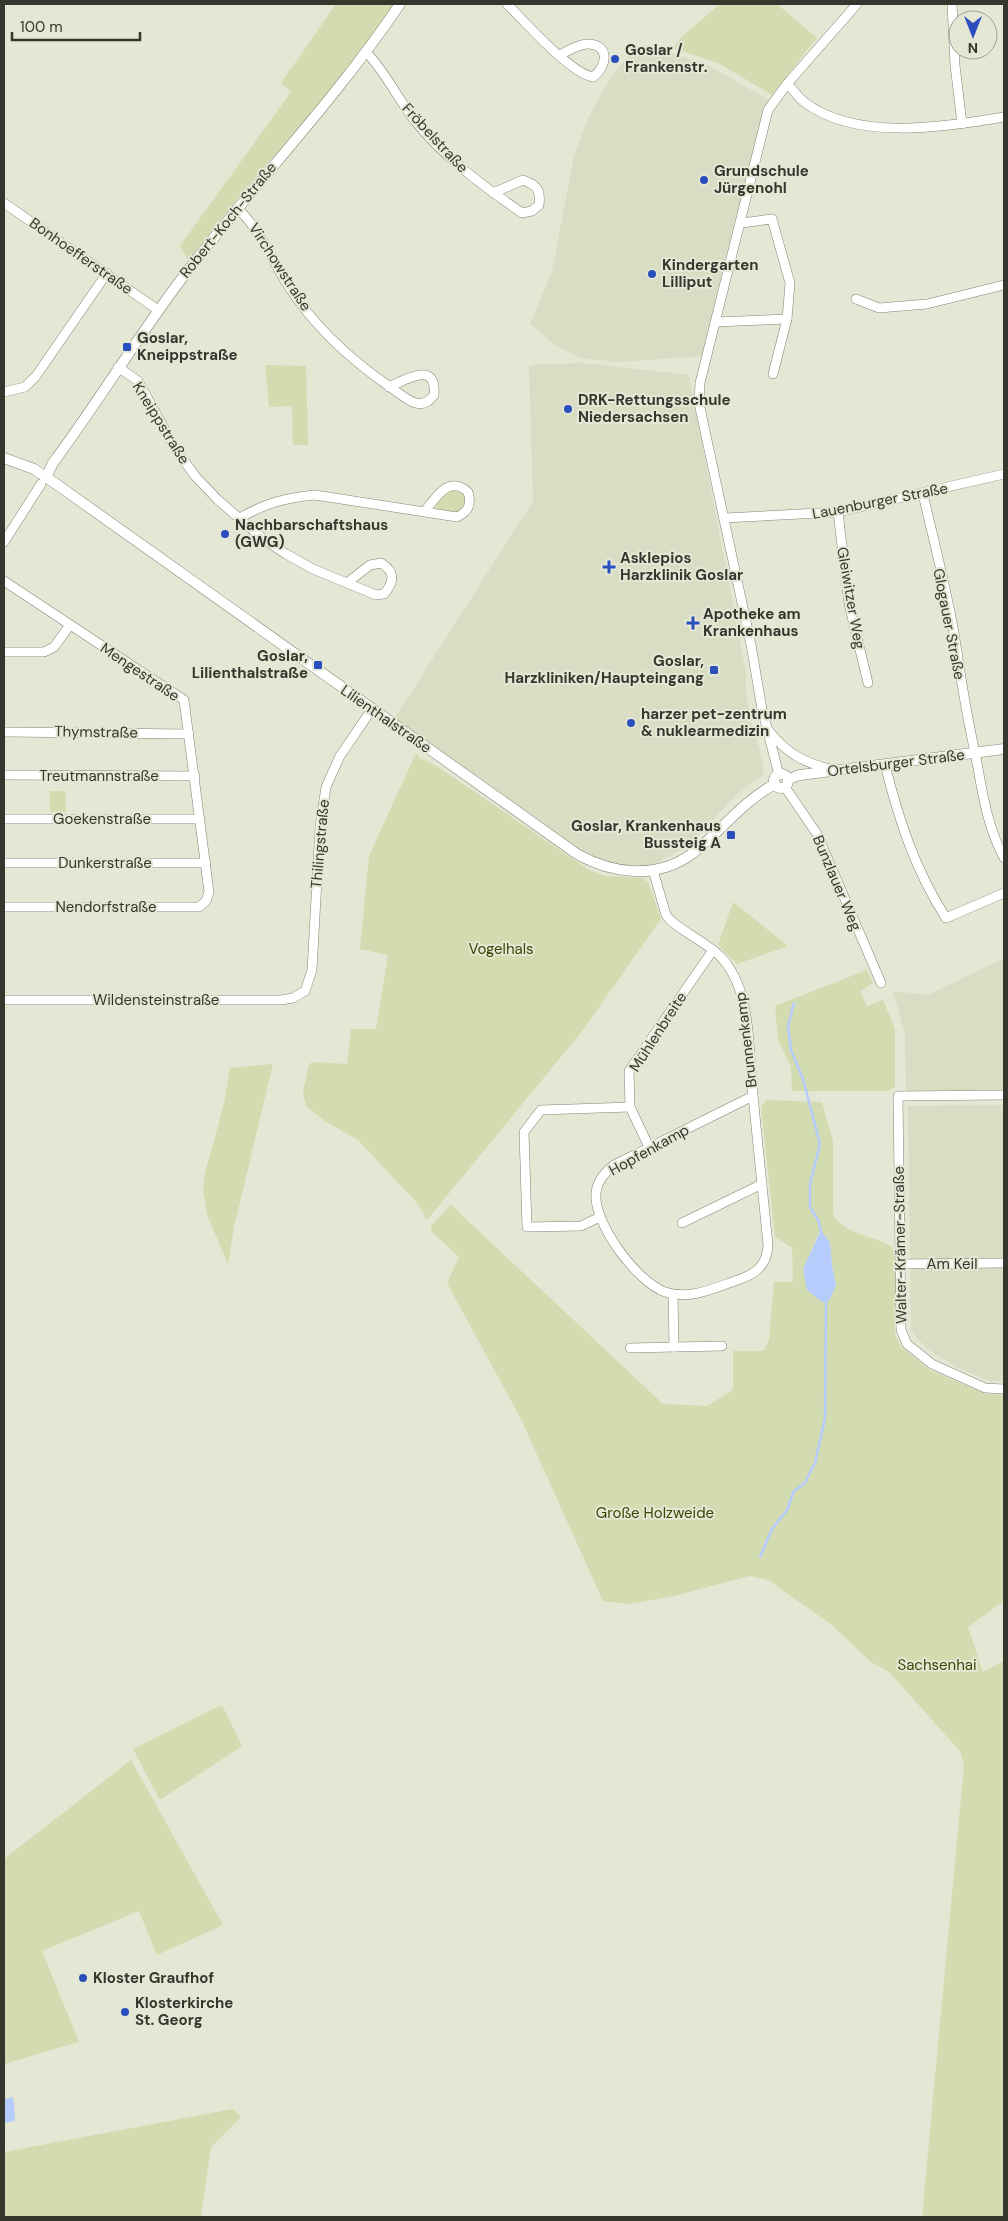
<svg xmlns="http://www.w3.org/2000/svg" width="1008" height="2221" viewBox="0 0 1008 2221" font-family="'DM Sans',sans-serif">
<rect width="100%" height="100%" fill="#e3e7d4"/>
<!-- built -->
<g fill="#d8ddc3">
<path d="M 631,53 L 670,53 L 708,65 L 770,101 L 734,223 L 702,356 L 617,362 L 581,358 L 555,345 L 530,324 L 552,272 L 574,156 L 588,118 L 611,77 Z"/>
<path d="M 583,363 L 689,375 L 746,673 L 746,693 L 750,718 L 762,760 L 764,773 L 738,793 L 713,820 L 711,819 L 707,823 L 709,825 L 687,846 L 654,865 L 628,867 L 590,858 L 428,745 L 395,718 L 533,501 L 529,365 Z"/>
<path d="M 1004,958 L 1004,1090 L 906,1091 L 905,1034 L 893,991 L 928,995 Z"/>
<path d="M 1004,1105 L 1004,1381 L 989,1381 L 958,1368 L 927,1349 L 911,1331 L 908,1106 Z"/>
</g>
<!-- green -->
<g fill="#d3dbb0" fill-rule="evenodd">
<path d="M 336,4 L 393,4 L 364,53 L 258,174 L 188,260 L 180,246 L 291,92 L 281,83 Z"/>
<path d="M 720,4 L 777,4 L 817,38 L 772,95 L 720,64 L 674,48 L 681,37 Z"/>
<path d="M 265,365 L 306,366 L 308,445 L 293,445 L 292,406 L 269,407 Z"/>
<path d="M 457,489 L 467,498 L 467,505 L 458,513 L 435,509 C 437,499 446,491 457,489 Z"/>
<path d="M 416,753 L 421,760 L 423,759 L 438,767 L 589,870 L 606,876 L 642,878 L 648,882 L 661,919 L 583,1030 L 427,1220 L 417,1203 L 358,1140 L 326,1122 L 306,1106 L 303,1092 L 309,1064 L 313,1062 L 347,1064 L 351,1029 L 376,1029 L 388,955 L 360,949 L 369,856 Z"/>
<rect x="50" y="791" width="16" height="21"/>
<path d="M 733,902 L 788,946 L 737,964 L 718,945 Z"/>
<path d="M 867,970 L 873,983 L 860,991 L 867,1006 L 883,1000 L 895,1029 L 895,1087 L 888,1091 L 792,1091 L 791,1067 L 778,1040 L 775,1006 Z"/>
<path d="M 273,1064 L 234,1227 L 228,1264 L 208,1217 L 203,1191 L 205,1173 L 224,1104 L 230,1068 Z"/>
<path d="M 767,1100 L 822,1102 L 833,1141 L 833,1214 C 846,1237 873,1234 892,1247 L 896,1258 L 895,1334 L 902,1348 L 930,1370 L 986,1394 L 1004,1395 L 1004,1601 L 968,1627 L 983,1672 L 1004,1661 L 1004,2217 L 922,2217 L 964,1765 L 960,1751 L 889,1672 L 871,1662 L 832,1625 L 768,1580 L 750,1576 L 669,1597 L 628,1604 L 603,1601 L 521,1419 L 447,1283 L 459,1257 L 431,1231 L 431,1226 L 451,1205 L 663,1404 L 707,1406 L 733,1390 L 733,1351 L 764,1351 L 769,1339 L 774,1282 L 793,1282 L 792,1248 L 775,1237 L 761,1107 ZM 820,1230 L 830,1243 L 832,1266 L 836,1285 L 803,1269 Z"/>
<path d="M 222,1705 L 242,1746 L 160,1800 L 133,1749 Z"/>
<path d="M 131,1760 L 223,1925 L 157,1955 L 139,1911 L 42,1951 L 79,2042 L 4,2064 L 4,1859 Z"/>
<path d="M 233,2109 L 241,2117 L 211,2147 L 201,2217 L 4,2217 L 4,2152 Z"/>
</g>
<!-- water -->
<g fill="#b6ccfd">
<path d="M 821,1230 L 830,1243 L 832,1266 L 836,1285 L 829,1301 L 822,1302 L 807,1290 L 803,1269 Z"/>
<path d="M 13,2097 L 15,2115 L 14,2121 L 4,2123 L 4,2099 Z"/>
</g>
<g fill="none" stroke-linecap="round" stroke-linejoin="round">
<!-- stream -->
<g stroke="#b6ccfd" stroke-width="2.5">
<path d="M 794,1003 L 788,1026 L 791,1050 L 803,1079 L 820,1144 L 810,1184 L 810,1207 L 819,1222 L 821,1232"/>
<path d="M 760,1557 L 772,1529 L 787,1510 L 794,1491 L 805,1483 L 815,1463 L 825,1418 L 826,1299"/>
</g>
<defs>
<g id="minor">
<path d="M 507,4 C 525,22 570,73 593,77 C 608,66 610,43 586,44 C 578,45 567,51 560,55"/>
<path d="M 952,4 L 955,65 L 962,124"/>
<path d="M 367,53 C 386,73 398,99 415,121 C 445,158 483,186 522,213 L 532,211 L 539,205 C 541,190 537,185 523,180 L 493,193"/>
<path d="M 787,84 C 793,89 797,96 803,101 C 854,142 946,127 1004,117"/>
<path d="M 4,203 L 158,310"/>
<path d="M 237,208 C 260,229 271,258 287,284 C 314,327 352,361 393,389 C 407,399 421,413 434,395 C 437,360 406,379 389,387"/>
<path d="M 742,223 L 772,219 L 790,283 L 787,319 L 773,374"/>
<path d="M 856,299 L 879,308 L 927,304 L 1004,285"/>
<path d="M 715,322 L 787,319"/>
<path d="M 118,367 L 138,381 L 176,450 L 196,477 L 218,500 L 262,538 L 286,554 L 313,569 L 376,595 L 384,594 C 394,582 396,572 381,563 L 370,565 L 348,582"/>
<path d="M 4,392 L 25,387 L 36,376 L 107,273"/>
<path d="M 923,494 C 934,542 947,591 955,639 C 961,678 966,714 975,752 C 982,789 986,824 1004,858"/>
<path d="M 838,512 L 849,604 L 868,683"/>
<path d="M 240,518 C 266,503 284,498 315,495 L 457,517 C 468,512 472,505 468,492 C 449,475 437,496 425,511"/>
<path d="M 724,518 L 838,512 L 1004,474"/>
<path d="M 4,542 L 41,484"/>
<path d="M 4,581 L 184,700 L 209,892 L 206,901 L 199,907 L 4,907"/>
<path d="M 4,652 L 44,652 L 54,647 L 70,625"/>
<path d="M 769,731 C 787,754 805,763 833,770"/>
<path d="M 4,732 L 189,734"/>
<path d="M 885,765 C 899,820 915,870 946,918 L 1004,893"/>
<path d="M 4,775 L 195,776"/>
<path d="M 779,775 L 762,709 L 751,645 L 699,403 L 700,383 L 768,110 L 787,84 L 857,4"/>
<path d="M 785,787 L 817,834 L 881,983"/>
<path d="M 4,819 L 200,819"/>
<path d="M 4,863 L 206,863"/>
<path d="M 653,870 L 666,915 L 670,920 C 685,933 705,942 720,956 C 753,990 748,1051 753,1096"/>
<path d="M 4,1000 L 281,1000 L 293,998 L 305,991 L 312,970 L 320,826 L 326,787 L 340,756 L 372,709"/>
<path d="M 1004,1095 L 898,1096 L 901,1330 L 907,1344 L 932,1364 L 985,1388 L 1004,1389"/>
<path d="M 753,1096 L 768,1245 C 767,1267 754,1275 735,1281 C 712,1289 689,1300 665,1292 C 637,1282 593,1223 596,1193 C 597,1181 605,1172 614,1165 Z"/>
<path d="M 649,1147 L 630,1107 L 629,1071 L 713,950"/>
<path d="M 600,1217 L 581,1226 L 527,1227 L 524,1132 L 541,1110 L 630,1107"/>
<path d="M 682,1223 L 762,1184"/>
<path d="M 899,1264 L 1004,1263"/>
<path d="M 673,1294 L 674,1347"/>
<path d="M 630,1348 L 722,1346"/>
</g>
<g id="tertiary">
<path d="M 4,458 L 34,469 L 59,486 L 577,854 C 613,874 657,880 693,853 C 721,831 743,801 775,784"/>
<path d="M 46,477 L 53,463 C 101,398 143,328 192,265 C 261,177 338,96 400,4"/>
<circle cx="781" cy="781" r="7"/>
<path d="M 788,779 L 800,775 L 1004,749"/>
</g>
</defs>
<!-- minor casing -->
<use href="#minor" stroke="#828574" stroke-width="10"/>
<!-- tertiary casing -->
<use href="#tertiary" stroke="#828574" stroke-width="11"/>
<!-- minor -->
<use href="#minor" stroke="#fff" stroke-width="9"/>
<!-- tertiary -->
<use href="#tertiary" stroke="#fff" stroke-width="10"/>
</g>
<!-- markers -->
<g fill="#2a4ebd" stroke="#e3e7d4" stroke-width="2">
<circle cx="615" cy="59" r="5"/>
<circle cx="704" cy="180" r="5"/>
<circle cx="652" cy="274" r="5"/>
<rect x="122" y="342" width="10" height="10" rx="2.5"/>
<circle cx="568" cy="409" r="5"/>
<circle cx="225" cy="534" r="5"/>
<path d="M606.5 559.5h5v5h5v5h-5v5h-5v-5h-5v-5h5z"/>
<path d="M690.5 615.5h5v5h5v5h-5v5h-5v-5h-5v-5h5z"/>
<rect x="313" y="660" width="10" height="10" rx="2.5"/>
<rect x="709" y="665" width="10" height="10" rx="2.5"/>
<circle cx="631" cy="723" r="5"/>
<rect x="726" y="830" width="10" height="10" rx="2.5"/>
<circle cx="83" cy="1978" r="5"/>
<circle cx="125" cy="2012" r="5"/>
</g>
<g text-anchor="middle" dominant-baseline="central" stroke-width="4" stroke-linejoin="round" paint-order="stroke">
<!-- poi labels -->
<g font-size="15" font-weight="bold" fill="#35372f" stroke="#e3e7d4" text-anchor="start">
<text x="625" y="50">Goslar /<tspan x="625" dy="17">Frankenstr.</tspan></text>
<text x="714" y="171">Grundschule<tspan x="714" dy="17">Jürgenohl</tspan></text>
<text x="662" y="265">Kindergarten<tspan x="662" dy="17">Lilliput</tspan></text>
<text x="137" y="338">Goslar,<tspan x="137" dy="17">Kneippstraße</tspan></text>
<text x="578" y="400">DRK-Rettungsschule<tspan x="578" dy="17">Niedersachsen</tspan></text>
<text x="235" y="525">Nachbarschaftshaus<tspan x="235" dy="17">(GWG)</tspan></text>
<text x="620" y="558">Asklepios<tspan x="620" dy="17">Harzklinik Goslar</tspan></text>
<text x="703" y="614">Apotheke am<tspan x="703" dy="17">Krankenhaus</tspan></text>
<text x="308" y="656" text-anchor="end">Goslar,<tspan x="308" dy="17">Lilienthalstraße</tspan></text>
<text x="704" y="661" text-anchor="end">Goslar,<tspan x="704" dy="17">Harzkliniken/Haupteingang</tspan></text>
<text x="641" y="714">harzer pet-zentrum<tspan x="641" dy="17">&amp; nuklearmedizin</tspan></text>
<text x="721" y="826" text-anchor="end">Goslar, Krankenhaus<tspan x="721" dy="17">Bussteig A</tspan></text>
<text x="93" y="1978">Kloster Graufhof</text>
<text x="135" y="2003">Klosterkirche<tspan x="135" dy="17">St. Georg</tspan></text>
</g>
<!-- street labels -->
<g font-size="15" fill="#35372f" stroke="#e3e7d4">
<text transform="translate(435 138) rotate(47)">Fröbelstraße</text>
<text transform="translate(228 220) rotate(-51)">Robert-Koch-Straße</text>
<text transform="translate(81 256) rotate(35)">Bonhoefferstraße</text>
<text transform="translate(280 267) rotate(57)">Virchowstraße</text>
<text transform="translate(161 423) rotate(58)">Kneippstraße</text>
<text transform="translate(880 501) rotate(-11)">Lauenburger Straße</text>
<text transform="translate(851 598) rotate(80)">Gleiwitzer Weg</text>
<text transform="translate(949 624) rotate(79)">Glogauer Straße</text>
<text transform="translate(140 672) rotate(34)">Mengestraße</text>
<text transform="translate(386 719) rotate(35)">Lilienthalstraße</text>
<text transform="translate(96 732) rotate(1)">Thymstraße</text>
<text transform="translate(896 763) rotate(-7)">Ortelsburger Straße</text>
<text x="99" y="776">Treutmannstraße</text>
<text x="102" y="819">Goekenstraße</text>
<text transform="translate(320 844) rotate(-85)">Thilingstraße</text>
<text x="105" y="863">Dunkerstraße</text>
<text transform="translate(837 883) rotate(67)">Bunzlauer Weg</text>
<text x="106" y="907">Nendorfstraße</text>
<text x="156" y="1000">Wildensteinstraße</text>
<text transform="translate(658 1032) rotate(-57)">Mühlenbreite</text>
<text transform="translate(746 1040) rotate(-97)">Brunnenkamp</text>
<text transform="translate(649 1150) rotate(-29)">Hopfenkamp</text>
<text transform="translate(900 1245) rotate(-91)">Walter-Krämer-Straße</text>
<text x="952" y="1264">Am Keil</text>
</g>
<!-- park labels -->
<g font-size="15" fill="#404605" stroke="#e3e7d4">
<text x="501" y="949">Vogelhals</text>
<text x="655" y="1513">Große Holzweide</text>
<text x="937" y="1665">Sachsenhai</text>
</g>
</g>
<!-- border -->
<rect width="1008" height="2221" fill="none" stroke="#35372f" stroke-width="10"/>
<!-- north arrow -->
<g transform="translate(973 35) rotate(180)"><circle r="24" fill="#e3e7d4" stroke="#9da192"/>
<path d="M0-4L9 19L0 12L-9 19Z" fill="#2a4ebd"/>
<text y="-8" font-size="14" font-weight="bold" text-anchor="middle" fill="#35372f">N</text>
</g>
<!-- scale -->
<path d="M12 32v8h128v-8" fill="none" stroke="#35372f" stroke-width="2.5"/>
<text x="20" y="32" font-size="15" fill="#35372f" stroke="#e3e7d4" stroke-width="4" paint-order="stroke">100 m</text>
</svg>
